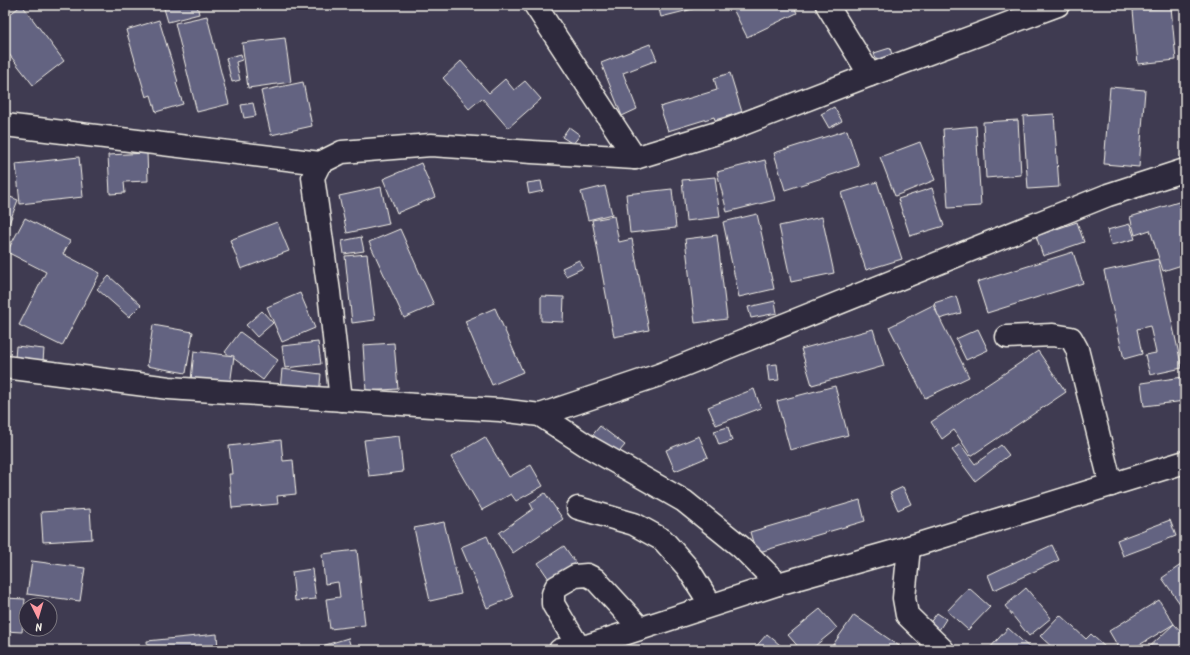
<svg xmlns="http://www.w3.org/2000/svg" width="1190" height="655" viewBox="0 0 1190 655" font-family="Kalam,sans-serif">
<rect width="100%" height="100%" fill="#3f3b51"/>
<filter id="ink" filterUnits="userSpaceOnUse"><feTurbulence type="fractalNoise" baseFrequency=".025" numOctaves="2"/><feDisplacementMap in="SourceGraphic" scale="8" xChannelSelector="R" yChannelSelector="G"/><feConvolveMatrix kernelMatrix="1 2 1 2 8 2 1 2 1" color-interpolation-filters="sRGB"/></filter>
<g filter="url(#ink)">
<!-- building -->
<g fill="#646381" stroke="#f4f1e8">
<path d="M 22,5 L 64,61 L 33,85 L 5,49 L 5,18 Z"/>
<path d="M 163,5 L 197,5 L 199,14 L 168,22 Z"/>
<path d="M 658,5 L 692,5 L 693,9 L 661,17 Z"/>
<path d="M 731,5 L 793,5 L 797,13 L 747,37 Z"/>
<path d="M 1171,7 L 1176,60 L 1138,64 L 1133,10 Z"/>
<path d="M 207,16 L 229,104 L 197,112 L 175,23 Z"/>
<path d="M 159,20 L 178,82 L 176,83 L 183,104 L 156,112 L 151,95 L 146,97 L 126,30 Z"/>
<path d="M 285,38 L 291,82 L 248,88 L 242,43 Z"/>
<path d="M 650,44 L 657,60 L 623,73 L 637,109 L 622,116 L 601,63 Z"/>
<path d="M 890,48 L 894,61 L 878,65 L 874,53 Z"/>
<path d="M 241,54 L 242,60 L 236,62 L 240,80 L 232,82 L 226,58 Z"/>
<path d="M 461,61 L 489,93 L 505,79 L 514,90 L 525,81 L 541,99 L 508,128 L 482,98 L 469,109 L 443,78 Z"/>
<path d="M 1185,72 L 1185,118 L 1181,118 Z"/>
<path d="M 730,73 L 742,112 L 715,120 L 714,117 L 668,131 L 660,107 L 717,90 L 714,78 Z"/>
<path d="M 303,82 L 312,126 L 271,135 L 261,91 Z"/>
<path d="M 1110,87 L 1145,90 L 1139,167 L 1104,164 Z"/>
<path d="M 253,103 L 256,116 L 244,118 L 241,105 Z"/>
<path d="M 834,107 L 842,121 L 829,128 L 821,114 Z"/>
<path d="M 1054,114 L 1059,187 L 1028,189 L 1023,116 Z"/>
<path d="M 1018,120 L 1021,175 L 986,178 L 983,122 Z"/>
<path d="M 976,126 L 981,206 L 948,208 L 943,129 Z"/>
<path d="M 569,127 L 580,135 L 573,144 L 562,137 Z"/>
<path d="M 847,130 L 859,166 L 785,190 L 774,153 Z"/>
<path d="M 920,142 L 935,180 L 895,196 L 880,157 Z"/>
<path d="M 147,153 L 148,181 L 124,182 L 125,193 L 110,194 L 108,155 Z"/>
<path d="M 79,157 L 83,197 L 20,204 L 16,164 Z"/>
<path d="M 765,160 L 775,200 L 727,212 L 717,172 Z"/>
<path d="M 421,163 L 435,197 L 397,213 L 383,179 Z"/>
<path d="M 715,177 L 720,217 L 686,221 L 682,180 Z"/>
<path d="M 541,181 L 543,191 L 529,194 L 527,183 Z"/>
<path d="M 877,182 L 902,259 L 866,270 L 841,193 Z"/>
<path d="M 605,186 L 612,214 L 588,220 L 581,192 Z"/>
<path d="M 381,187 L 389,224 L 347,233 L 339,196 Z"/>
<path d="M 932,188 L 944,226 L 910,236 L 898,199 Z"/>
<path d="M 672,189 L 676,228 L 630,233 L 626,194 Z"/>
<path d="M 5,195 L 18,200 L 5,234 Z"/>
<path d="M 1185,200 L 1185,264 L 1163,271 L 1150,230 L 1135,235 L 1130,217 Z"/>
<path d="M 757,214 L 774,289 L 739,297 L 723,222 Z"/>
<path d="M 614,216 L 619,242 L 632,239 L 649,330 L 614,337 L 592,220 Z"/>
<path d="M 822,217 L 834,273 L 791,282 L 779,226 Z"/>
<path d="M 25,218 L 70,241 L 63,254 L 100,273 L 62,346 L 19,325 L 46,272 L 7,252 Z"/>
<path d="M 277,222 L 289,251 L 241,269 L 230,240 Z"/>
<path d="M 1077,222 L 1084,242 L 1043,256 L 1036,236 Z"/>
<path d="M 1130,224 L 1135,239 L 1111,245 L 1107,230 Z"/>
<path d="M 400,229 L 434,305 L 404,318 L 369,242 Z"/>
<path d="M 717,235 L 727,319 L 695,323 L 685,239 Z"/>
<path d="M 361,237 L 364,251 L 344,254 L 342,241 Z"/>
<path d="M 1073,252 L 1083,283 L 987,313 L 977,282 Z"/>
<path d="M 367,254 L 375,320 L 352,323 L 345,256 Z"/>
<path d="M 1158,259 L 1182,368 L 1150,375 L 1145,355 L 1156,353 L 1150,326 L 1137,329 L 1142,354 L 1124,359 L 1104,271 Z"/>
<path d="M 579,260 L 583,268 L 566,276 L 562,268 Z"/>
<path d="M 109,276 L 141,305 L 129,317 L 97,289 Z"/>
<path d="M 300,293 L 315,328 L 282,342 L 267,307 Z"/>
<path d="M 541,296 L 564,297 L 563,322 L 541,321 Z"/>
<path d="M 956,296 L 961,313 L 939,319 L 934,303 Z"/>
<path d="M 775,301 L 777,313 L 751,318 L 748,307 Z"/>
<path d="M 933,305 L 969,377 L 925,398 L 889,327 Z"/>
<path d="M 495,308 L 523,372 L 492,385 L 465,321 Z"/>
<path d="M 262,311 L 273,323 L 257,337 L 246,325 Z"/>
<path d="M 153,325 L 193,332 L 186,373 L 147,366 Z"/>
<path d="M 873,329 L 884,366 L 856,374 L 855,373 L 812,385 L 801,349 Z"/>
<path d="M 978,329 L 988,350 L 966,360 L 956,339 Z"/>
<path d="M 240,332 L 278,360 L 263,380 L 225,352 Z"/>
<path d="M 318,342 L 321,364 L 285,368 L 282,346 Z"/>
<path d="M 394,343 L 398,389 L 366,391 L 363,345 Z"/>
<path d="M 16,346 L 44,349 L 43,361 L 15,358 Z"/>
<path d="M 194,351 L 234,356 L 230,385 L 191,380 Z"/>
<path d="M 1038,351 L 1066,392 L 971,456 L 954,430 L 942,439 L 931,422 Z"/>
<path d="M 777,364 L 779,380 L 769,381 L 767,365 Z"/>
<path d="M 282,369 L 321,374 L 319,395 L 280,390 Z"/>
<path d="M 1183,377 L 1185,401 L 1144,406 L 1141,383 Z"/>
<path d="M 835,386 L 848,435 L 790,450 L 777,401 Z"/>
<path d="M 754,389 L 761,408 L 716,425 L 708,407 Z"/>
<path d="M 600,426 L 625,445 L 614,458 L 590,438 Z"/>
<path d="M 728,427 L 732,441 L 719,445 L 714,431 Z"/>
<path d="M 399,436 L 403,472 L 369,476 L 364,440 Z"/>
<path d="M 699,436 L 708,457 L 675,471 L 666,450 Z"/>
<path d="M 485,437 L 509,477 L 531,465 L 543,486 L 516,501 L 511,494 L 482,510 L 451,457 Z"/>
<path d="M 281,440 L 283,461 L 293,460 L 296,494 L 277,496 L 278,504 L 232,508 L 229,474 L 232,474 L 229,446 Z"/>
<path d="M 960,444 L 975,464 L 1001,445 L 1009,455 L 975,481 L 952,450 Z"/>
<path d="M 903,487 L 911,504 L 898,510 L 890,493 Z"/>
<path d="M 545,493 L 563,519 L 513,553 L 499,533 L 533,509 L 530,503 Z"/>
<path d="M 860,500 L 865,521 L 756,553 L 750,532 Z"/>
<path d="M 90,509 L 92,539 L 43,542 L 41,512 Z"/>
<path d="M 1170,520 L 1176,536 L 1123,556 L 1117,540 Z"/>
<path d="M 444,522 L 461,594 L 430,601 L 414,528 Z"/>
<path d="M 487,536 L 513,597 L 487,608 L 461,547 Z"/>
<path d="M 1052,545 L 1059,560 L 994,590 L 988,575 Z"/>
<path d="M 564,546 L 577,565 L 551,582 L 538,563 Z"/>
<path d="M 357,550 L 365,625 L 330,629 L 326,599 L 340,597 L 338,582 L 325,584 L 322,554 Z"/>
<path d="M 32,561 L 85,568 L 80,601 L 27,594 Z"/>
<path d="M 1185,562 L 1185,602 L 1181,605 L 1162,578 Z"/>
<path d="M 312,569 L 316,599 L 295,601 L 292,572 Z"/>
<path d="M 969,588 L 990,607 L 968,630 L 947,611 Z"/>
<path d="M 1026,588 L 1051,618 L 1029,636 L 1005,606 Z"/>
<path d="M 5,598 L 25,599 L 22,632 L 5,631 Z"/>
<path d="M 1159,600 L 1174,624 L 1131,650 L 1120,650 L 1109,631 Z"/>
<path d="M 820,609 L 837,628 L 810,650 L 801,650 L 788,635 Z"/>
<path d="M 937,613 L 946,619 L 939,630 L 929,624 Z"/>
<path d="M 854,615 L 905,650 L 832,650 L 830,649 Z"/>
<path d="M 1060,615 L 1086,639 L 1091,634 L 1107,649 L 1106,650 L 1055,650 L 1040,636 Z"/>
<path d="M 1174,624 L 1185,636 L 1185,650 L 1146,650 Z"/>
<path d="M 1008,628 L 1032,650 L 988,650 Z"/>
<path d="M 217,634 L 218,650 L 148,650 L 147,641 Z"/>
<path d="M 767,634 L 786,650 L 753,650 Z"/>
<path d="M 348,638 L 352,650 L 320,650 L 319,647 Z"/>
</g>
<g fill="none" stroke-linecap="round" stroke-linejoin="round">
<defs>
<g id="minor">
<path d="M 535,5 L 635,158"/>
<path d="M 827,5 L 870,75"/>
<path d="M 5,125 L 320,163"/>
<path d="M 1007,337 L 1053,335 L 1071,338 L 1077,349 L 1111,485"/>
<path d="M 5,367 L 169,388 L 446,407 L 500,410 L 540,415 L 589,447 L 684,501 L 741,547 L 778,584"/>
<path d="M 341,400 L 329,292 L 313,177 L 320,163 L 342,152 L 431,145 L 532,152 L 635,158 L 730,129 L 870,75 L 1058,5"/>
<path d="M 540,415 L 659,375 L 1108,195 L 1185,170"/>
<path d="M 578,508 L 634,524 L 663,540 L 687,567 L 711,605"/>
<path d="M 909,547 L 904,598 L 907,615 L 943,650"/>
<path d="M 578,646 L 553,604 L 553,594 L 556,587 L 575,576 L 587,575 L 595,579 L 640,628"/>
</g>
<path id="major" d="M 560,650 L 590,645 L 778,584 L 909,547 L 1185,462"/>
</defs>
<!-- minor casing -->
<use href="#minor" stroke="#f4f1e8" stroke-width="25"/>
<!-- major casing -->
<use href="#major" stroke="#f4f1e8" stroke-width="25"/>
<!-- minor -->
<use href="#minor" stroke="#2f2a3d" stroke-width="22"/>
<!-- major -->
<use href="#major" stroke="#2f2a3d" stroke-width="22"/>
</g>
</g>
<!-- margin -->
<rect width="1190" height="655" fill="none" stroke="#2f2a3d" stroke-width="20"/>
<rect x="10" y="10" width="1170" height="635" fill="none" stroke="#f4f1e8" stroke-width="1.5" filter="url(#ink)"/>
<!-- north arrow -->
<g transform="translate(38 617) rotate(175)"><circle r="19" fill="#2f2a3d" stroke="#7e7a81"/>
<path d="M0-3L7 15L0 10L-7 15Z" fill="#ff9aa2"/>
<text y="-6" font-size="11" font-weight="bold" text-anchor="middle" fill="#f4f1e8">N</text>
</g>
</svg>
